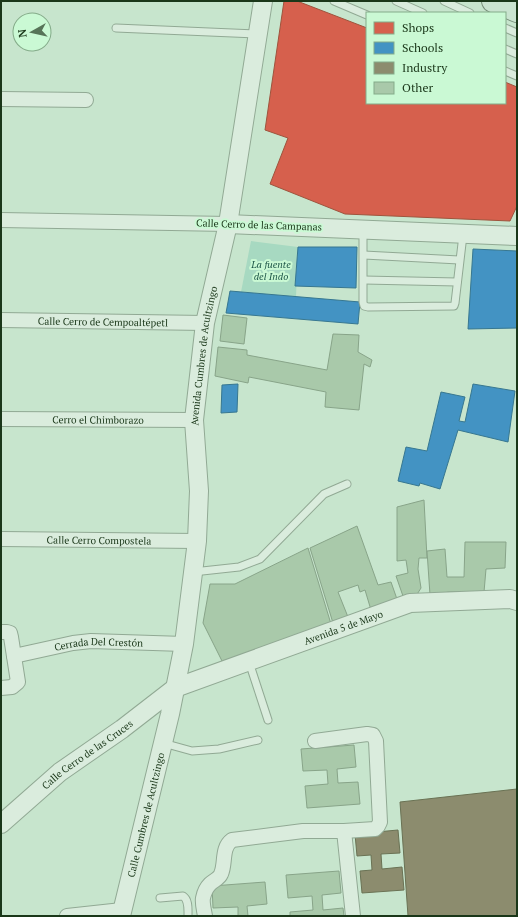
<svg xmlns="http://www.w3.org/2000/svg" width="518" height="917" viewBox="0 0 518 917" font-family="'PT Serif',serif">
<rect width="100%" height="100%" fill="#c7e5cd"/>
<!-- green -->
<path fill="#a7d9c1" d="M 251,241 L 298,247 L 296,297 L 241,292 Z"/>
<!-- shops -->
<path fill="#d6604d" stroke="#9e543d" d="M 284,1 L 297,1 L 367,28 L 367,103 L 505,103 L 505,82 L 517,87 L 517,206 L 510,221 L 345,214 L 270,184 L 288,138 L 265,130 Z"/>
<!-- schools -->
<g fill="#4393c3" stroke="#377790">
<path d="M 298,247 L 357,247 L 356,288 L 295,286 Z"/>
<path d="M 473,249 L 517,251 L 517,328 L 468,329 Z"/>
<path d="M 230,291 L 360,302 L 358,324 L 226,313 Z"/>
<path d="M 238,384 L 237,412 L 221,413 L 222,385 Z"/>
<path d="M 473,384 L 515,391 L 508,442 L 458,430 L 440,489 L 420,483 L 419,486 L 398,481 L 406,447 L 427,451 L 441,392 L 465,397 L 459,421 L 465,422 Z"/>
</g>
<!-- industry -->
<g fill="#8c8c6e" stroke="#6a7254">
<path d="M 517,789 L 517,916 L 408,916 L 400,802 Z"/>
<path d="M 398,830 L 400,853 L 381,854 L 382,869 L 402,867 L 404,890 L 362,893 L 360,871 L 372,870 L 371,855 L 357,856 L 355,834 Z"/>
</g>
<!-- building -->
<g fill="#a9c9aa" stroke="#88a489">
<path d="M 223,315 L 247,318 L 244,344 L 220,341 Z"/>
<path d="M 333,334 L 359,335 L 358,352 L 372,360 L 370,367 L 364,364 L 359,410 L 325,407 L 326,392 L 249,377 L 248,383 L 215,376 L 218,347 L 247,350 L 247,355 L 327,370 Z"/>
<path d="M 424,500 L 427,558 L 419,558 L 418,569 L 421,588 L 416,596 L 404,599 L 396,576 L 408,573 L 406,560 L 397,561 L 397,507 Z"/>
<path d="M 357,526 L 378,585 L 391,582 L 398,602 L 371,610 L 365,590 L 360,592 L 358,585 L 338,592 L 348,617 L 333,623 L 310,548 Z"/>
<path d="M 465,542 L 506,542 L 505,568 L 486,569 L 484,592 L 449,592 L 430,595 L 427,551 L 445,549 L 447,577 L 464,577 Z"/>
<path d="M 308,548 L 331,624 L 224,665 L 203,623 L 210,584 L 235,584 Z"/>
<path d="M 354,745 L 356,767 L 337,769 L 338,783 L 358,782 L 360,804 L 307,808 L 305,786 L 328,784 L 327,770 L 303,771 L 301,749 Z"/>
<path d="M 339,871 L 341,893 L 322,895 L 323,910 L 343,908 L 344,916 L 290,916 L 290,912 L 313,910 L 312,896 L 288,898 L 286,875 Z"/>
<path d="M 265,882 L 267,904 L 247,906 L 248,916 L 238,916 L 238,907 L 213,908 L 212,886 Z"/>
</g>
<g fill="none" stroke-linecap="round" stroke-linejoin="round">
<defs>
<g id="service">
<path d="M 334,1 L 367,15"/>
<path d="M 396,1 L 423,13"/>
<path d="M 444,1 L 470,13"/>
<path d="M 116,28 L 257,34"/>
<path d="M 505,28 L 517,33"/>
<path d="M 505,49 L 517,54"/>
<path d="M 505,71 L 517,76"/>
<path d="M 363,230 L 363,302 L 364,306 L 368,307 L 454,306 L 455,303 L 463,235"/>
<path d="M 364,255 L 459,260"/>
<path d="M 364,280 L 457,282"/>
<path d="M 193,572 L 239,567 L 260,559 L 324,494 L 347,484"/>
<path d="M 249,662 L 268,720"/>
<path d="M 163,743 L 192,751 L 219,749 L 258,740"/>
<path d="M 160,898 L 183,896 C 189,900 188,909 188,916"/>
</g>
<g id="minor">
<path d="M 1,99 L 86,100"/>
<path d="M 1,220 L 228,224"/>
<path id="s1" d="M 1,320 L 205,323"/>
<path id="s2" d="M 1,419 L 194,420"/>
<path id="s3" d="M 1,539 L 197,541"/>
<path d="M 1,632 L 7,632 L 10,633 L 11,637 L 18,682 L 12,687 L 1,688"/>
<path id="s4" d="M 14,656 L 73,643 L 91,641 L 184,644"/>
<path d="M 344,831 L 353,916"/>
<path d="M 67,916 L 122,910"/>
<path d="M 205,916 C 204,910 202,903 203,898 C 204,893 207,887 210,884 C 214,880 219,879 221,874 C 226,863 221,848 232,840 L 303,831 L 344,831 L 375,829 L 378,826 L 380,822 L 376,741 L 373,735 L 367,734 L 315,741"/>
</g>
<g id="tertiary">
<path d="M 228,224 L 517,236"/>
<path id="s5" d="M 1,824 L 60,772 L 122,729 L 175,688 L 410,603 L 510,599 L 517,601"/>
<path id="s6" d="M 121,916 L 170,714 L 184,644 L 197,541 L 199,491 L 194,420 L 205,323 L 228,224 L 263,1"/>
</g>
<path id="primary" d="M 493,1 L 517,11"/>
</defs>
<!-- service casing -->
<use href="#service" stroke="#91a994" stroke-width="9"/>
<!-- minor casing -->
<use href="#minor" stroke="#91a994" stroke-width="16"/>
<!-- tertiary casing -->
<use href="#tertiary" stroke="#91a994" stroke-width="20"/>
<!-- primary casing -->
<use href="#primary" stroke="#788f7a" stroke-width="24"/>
<!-- service -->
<use href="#service" stroke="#daecdd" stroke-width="7"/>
<!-- minor -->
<use href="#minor" stroke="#daecdd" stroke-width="14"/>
<!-- tertiary -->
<use href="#tertiary" stroke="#daecdd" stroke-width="18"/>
<!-- primary -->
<use href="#primary" stroke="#cae4d0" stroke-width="22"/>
</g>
<g text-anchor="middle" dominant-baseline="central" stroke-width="4" stroke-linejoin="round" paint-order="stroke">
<!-- street labels -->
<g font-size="10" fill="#1a3719" stroke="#caf9d4">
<text transform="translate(259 225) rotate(2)">Calle Cerro de las Campanas</text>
<text stroke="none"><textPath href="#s1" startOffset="102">Calle Cerro de Cempoaltépetl</textPath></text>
<text stroke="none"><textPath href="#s6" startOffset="569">Avenida Cumbres de Acultzingo</textPath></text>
<text stroke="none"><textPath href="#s2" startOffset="97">Cerro el Chimborazo</textPath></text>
<text stroke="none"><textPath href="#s3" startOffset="98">Calle Cerro Compostela</textPath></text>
<text stroke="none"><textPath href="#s5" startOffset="400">Avenida 5 de Mayo</textPath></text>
<text stroke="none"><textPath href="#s4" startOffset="86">Cerrada Del Crestón</textPath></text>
<text stroke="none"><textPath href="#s5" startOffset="111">Calle Cerro de las Cruces</textPath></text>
<text stroke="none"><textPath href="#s6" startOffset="104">Calle Cumbres de Acultzingo</textPath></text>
</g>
<!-- park labels -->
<g font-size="10" font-style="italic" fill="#1e5648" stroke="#caf9d4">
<text x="271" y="264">La fuente<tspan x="271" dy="12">del Indo</tspan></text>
</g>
</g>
<!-- border -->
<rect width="518" height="917" fill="none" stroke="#1a3719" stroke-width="4"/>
<!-- legend -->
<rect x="366" y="12" width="140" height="92" fill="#caf9d4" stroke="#84ab89"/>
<rect x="374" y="22" width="20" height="12" fill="#d6604d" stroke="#84ab89"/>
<text x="402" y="32" font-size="12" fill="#1a3719">Shops</text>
<rect x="374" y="42" width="20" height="12" fill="#4393c3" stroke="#84ab89"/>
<text x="402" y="52" font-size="12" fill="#1a3719">Schools</text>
<rect x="374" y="62" width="20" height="12" fill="#8c8c6e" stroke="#84ab89"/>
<text x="402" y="72" font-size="12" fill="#1a3719">Industry</text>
<rect x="374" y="82" width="20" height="12" fill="#a9c9aa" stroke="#84ab89"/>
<text x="402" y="92" font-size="12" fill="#1a3719">Other</text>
<!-- north arrow -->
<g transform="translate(32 32) rotate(262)"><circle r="19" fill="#caf9d4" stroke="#84ab89"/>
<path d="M0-3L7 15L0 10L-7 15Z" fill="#577458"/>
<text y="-6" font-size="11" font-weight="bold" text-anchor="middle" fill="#1a3719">N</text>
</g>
</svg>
